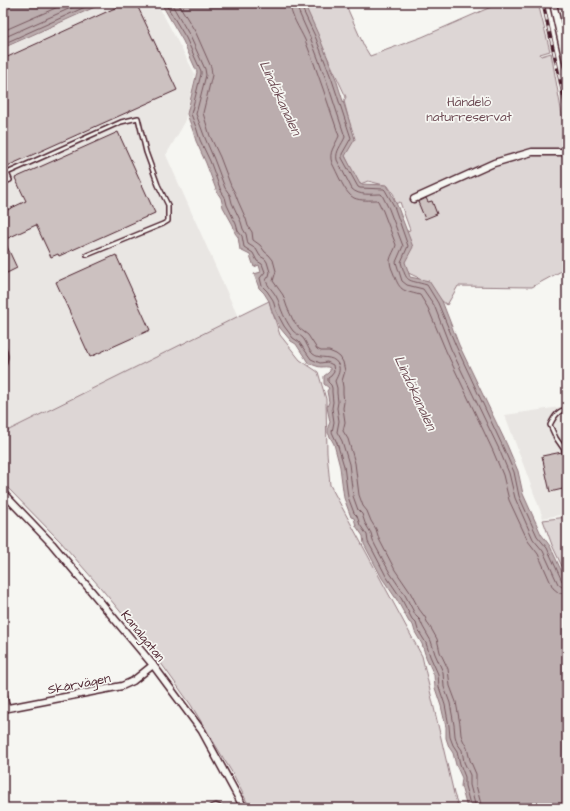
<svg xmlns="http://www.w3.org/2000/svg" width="570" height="811" viewBox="0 0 570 811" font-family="'Architects Daughter',sans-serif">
<rect width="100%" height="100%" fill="#f6f6f2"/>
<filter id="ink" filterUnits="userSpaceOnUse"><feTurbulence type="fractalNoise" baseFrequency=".025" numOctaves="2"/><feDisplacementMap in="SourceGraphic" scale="8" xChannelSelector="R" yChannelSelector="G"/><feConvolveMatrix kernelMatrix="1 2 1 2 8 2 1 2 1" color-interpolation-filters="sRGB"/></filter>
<g filter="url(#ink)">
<!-- built -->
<g fill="#e9e6e3">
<path d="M 105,3 L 157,3 L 195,74 L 184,124 L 166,155 L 238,317 L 3,433 L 3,49 Z"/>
<path d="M 567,406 L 567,514 L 543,518 L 505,415 Z"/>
</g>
<!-- green -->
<g fill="#ddd6d5" stroke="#947a80">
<path d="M 302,3 L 345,3 L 364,46 L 370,56 L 422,37 L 500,3 L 538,3 L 550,51 L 540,54 L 541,56 L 551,53 L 567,143 L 567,268 L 532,287 L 458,286 L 447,305 L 436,296 L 417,277 L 404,271 L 407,231 L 410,230 L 400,202 L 395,204 L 394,195 L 388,186 L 368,181 L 358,185 L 344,153 L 353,137 L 344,101 L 346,97 Z"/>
<path d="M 269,301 L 280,335 L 300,360 L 318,372 L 326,399 L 327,453 L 330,485 L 422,656 L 454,794 L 459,808 L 250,808 L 233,774 L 191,705 L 148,645 L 100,587 L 60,541 L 3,483 L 3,433 Z"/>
<path d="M 567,517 L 567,577 L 552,545 L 543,520 Z"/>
</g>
<!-- water -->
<g fill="#bbadae" stroke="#8e747a">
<path d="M 3,3 L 104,3 L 3,48 Z"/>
<path d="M 161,3 L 304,3 L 318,34 L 336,79 L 355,139 L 345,156 L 360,184 L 387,185 L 397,205 L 413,247 L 405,262 L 410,277 L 429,281 L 442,301 L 459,345 L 507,445 L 518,471 L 523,494 L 541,534 L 550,546 L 567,583 L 567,808 L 467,808 L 461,786 L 462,778 L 456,765 L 453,753 L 449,747 L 446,738 L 446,727 L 441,706 L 435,688 L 434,675 L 426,657 L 422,644 L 415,632 L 413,625 L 409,622 L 397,600 L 382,578 L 364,544 L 363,536 L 356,526 L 354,518 L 351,517 L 344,498 L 340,467 L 334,444 L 328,433 L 328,427 L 330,422 L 327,407 L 329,402 L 327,391 L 329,388 L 324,384 L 324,376 L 328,373 L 330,371 L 330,368 C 326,366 325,367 321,367 C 317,367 313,364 309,364 L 296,344 L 291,341 L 280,328 L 272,312 L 269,301 L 264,293 L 259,288 L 254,274 L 261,272 L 259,265 L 254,267 L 250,255 L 240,250 L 238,237 L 235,233 L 233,225 L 223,207 L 221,198 L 217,192 L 206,163 L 196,141 L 193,131 L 187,114 L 197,72 C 192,62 188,51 183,41 C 176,28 168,16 161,3 Z"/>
</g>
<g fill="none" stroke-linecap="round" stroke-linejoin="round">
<!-- shore -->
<g stroke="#77585f" stroke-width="1">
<path d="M 165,3 L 186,38 L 201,71 L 201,74 L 191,114 L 197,130 L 200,140 L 210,161 L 221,191 L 225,197 L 227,205 L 236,224 L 238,231 L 242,236 L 244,247 L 253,253 L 257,261 L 262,264 L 265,272 L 260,278 L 262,286 L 267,291 L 273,300 L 276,311 L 284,326 L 293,338 L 299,342 L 311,359 L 320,363 L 327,362 L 333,365 L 334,372 L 331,376 L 328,378 L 328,382 L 331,385 L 332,388 L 332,392 L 333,402 L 332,408 L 334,422 L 332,432 L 337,443 L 344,466 L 348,497 L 354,513 L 357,516 L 360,525 L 367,535 L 368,542 L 372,549 L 386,576 L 401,598 L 412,619 L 416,623 L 418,630 L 426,643 L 430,656 L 438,674 L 439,687 L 445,705 L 449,726 L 450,737 L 453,745 L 457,751 L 460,764 L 465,777 L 465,786 L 471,808"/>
<path d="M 171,3 L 190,36 L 205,69 L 206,75 L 196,114 L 205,138 L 214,159 L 225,188 L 230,195 L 232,203 L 241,222 L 243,229 L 246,234 L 248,244 L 256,249 L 260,256 L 265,259 L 267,262 L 270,272 L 269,276 L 266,280 C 267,286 274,291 277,298 C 279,301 280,306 281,309 C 284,317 288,324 293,331 C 296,334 300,335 303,338 C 307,343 308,350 313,354 C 320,360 332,354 338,364 C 341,370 338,375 335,381 L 337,388 L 337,393 L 338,402 L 337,408 L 339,421 L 337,432 L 342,441 L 349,464 L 353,496 L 358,510 L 362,514 L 365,523 L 371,533 L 373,541 L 376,547 L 390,573 L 405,595 L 416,616 L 420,620 L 423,627 L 431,641 L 435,654 L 443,672 L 444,687 L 450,703 L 454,725 L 455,736 L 457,743 L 462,750 L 464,762 L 470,775 L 470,785 L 476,808"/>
<path d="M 178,3 L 196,33 L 211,67 L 212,75 L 203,113 L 210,136 L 220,157 L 231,186 L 235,193 L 238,201 L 246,219 L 248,226 L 252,232 L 253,240 L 260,245 L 265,252 L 269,255 L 273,260 L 276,271 L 273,281 L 283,295 L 287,307 L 293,320 L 300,329 L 308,335 L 317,349 L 321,351 L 329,351 L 336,354 L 340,357 L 343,362 L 345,371 L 342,381 L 343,387 L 343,393 L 344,402 L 343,408 L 345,422 L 343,431 L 348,439 L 355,463 L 359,495 L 363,506 L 367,511 L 371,521 L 376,529 L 379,539 L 395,570 L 410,592 L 419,609 L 425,617 L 428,624 L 432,630 L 437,639 L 440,652 L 448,669 L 450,686 L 456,702 L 460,724 L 461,735 L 463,740 L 467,748 L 470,760 L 476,774 L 476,785 L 482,808"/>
<path d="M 290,3 C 290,15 300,29 305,40 C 318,72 328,104 339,136 C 335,146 328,152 332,163 C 337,172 345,194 354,198 C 361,201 370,200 377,200 L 378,201 L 383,211 L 396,245 C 395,250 391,255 390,260 C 390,264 391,268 393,272 C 400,291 401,290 420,295 L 428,308 L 446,351 L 493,451 L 503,475 L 509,500 L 528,541 L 538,554 L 553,588 L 559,593 L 567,594"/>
<path d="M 296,3 L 297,8 L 310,37 L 327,82 L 345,137 C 342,145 335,151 337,160 L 352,189 C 359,196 371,194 381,194 L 382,195 L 389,209 L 403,246 L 396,262 L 402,281 L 407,285 L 423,289 L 434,305 L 451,349 L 499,449 L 509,473 L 515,498 L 533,539 L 543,551 L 558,584 L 562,587 L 567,588"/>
<path d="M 301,3 L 301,6 L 315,36 L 332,80 L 351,138 L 342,154 L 342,158 L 358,187 L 360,188 L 384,189 L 385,190 L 394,206 L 408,246 L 401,262 C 407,284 407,279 427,285 L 438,303 L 456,346 L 503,447 L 514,472 L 519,496 L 537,536 L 547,548 L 562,581 L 564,583 L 567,583"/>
<path d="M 3,31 L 67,3"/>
<path d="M 3,38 L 82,3"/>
<path d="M 3,44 L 94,3"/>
</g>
</g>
<!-- building -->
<g fill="#ccc1c0" stroke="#4a1f2b">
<path d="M 126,3 L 136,3 L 177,90 L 3,168 L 3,59 Z"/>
<path d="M 118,132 L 155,213 L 59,256 L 58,254 L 51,257 L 36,225 L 4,240 L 17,268 L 3,275 L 3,212 L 26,201 L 15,178 Z"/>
<path d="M 426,198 L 428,202 L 432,201 L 437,214 L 425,219 L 418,202 Z"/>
<path d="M 116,255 L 150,330 L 90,357 L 56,282 Z"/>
<path d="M 562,452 L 567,473 L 567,488 L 550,492 L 542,456 Z"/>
</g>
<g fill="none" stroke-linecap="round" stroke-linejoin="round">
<defs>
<g id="service">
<path d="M 3,183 L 10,180 L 7,173 L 121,122 L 138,118 L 146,152 L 158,185 L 168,205 L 168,221 L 163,224 L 87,255"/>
<path d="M 3,346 C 7,354 6,359 3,367"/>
<path d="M 567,409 C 558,410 554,417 550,425 L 556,438 L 567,454"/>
</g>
<g id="minor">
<path d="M 553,3 L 567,66"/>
<path d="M 414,199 L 494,163 L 532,152 L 567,152"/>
<path d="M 3,493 L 52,544 L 153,665 L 202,731 L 244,808"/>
<path d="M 3,691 L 6,708"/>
<path d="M 3,709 L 122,686 L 133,681 L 153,665"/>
<path d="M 212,808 L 216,807 L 219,808"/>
</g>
</defs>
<!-- service casing -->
<use href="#service" stroke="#4a1f2b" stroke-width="6"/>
<!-- minor casing -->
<use href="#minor" stroke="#4a1f2b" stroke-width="9"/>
<!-- service -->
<use href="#service" stroke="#f6f6f2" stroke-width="3"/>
<!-- minor -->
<use href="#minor" stroke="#f6f6f2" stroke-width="6"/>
<defs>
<path id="rail" d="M 543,3 L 567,112"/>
</defs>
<!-- rail casing -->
<use href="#rail" stroke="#4a1f2b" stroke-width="3.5"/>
<!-- rail -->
<use href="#rail" stroke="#f6f6f2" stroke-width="2" stroke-dasharray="6" stroke-linecap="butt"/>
</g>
</g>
<g text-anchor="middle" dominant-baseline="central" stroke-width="3.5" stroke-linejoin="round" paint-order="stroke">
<!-- park labels -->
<g font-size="13" fill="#6f4d56" stroke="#f6f6f2">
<text x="469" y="102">Händelö<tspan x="469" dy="15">naturreservat</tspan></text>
</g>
<!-- street labels -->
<g font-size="13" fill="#4a1f2b" stroke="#f6f6f2">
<text transform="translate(143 636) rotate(51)">Kanalgatan</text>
<text transform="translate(79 684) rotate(-11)">Skårvägen</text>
</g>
<!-- water labels -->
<g font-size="14" font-style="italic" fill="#6c4a52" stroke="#f6f6f2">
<text transform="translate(280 98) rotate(65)">Lindökanalen</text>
<text transform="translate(415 393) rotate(65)">Lindökanalen</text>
</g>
</g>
<!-- margin -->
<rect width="570" height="811" fill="none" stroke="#f6f6f2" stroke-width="16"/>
<rect x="8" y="8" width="554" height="795" fill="none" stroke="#4a1f2b" stroke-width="1.5" filter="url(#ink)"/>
</svg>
